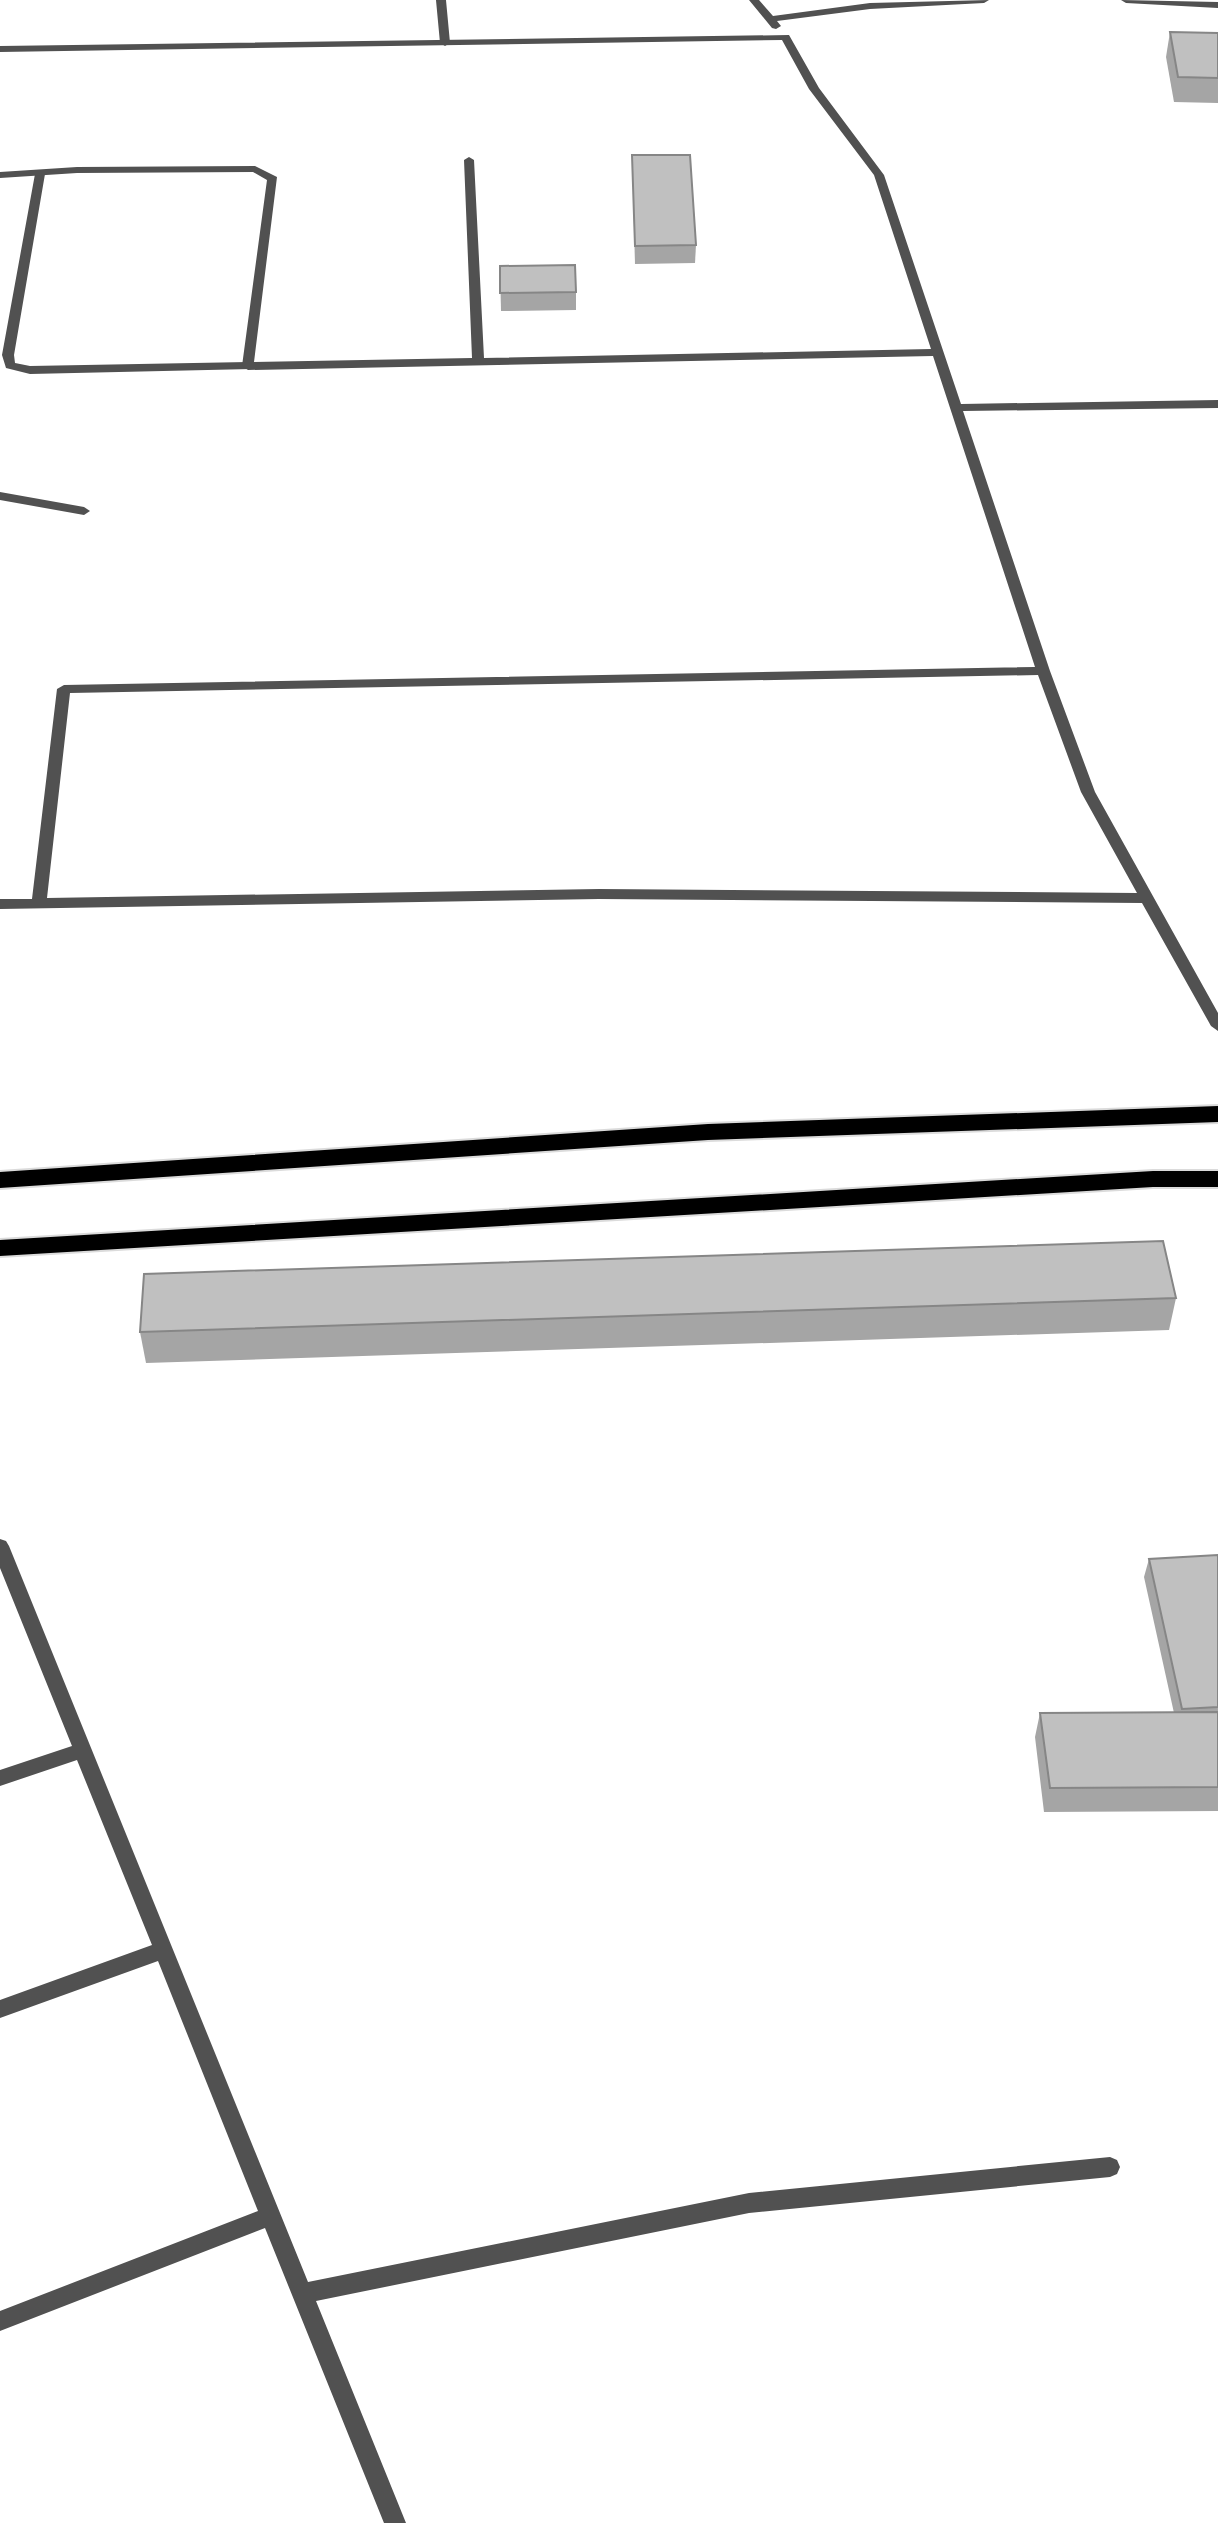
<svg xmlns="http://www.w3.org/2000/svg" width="1218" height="2523" viewBox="0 0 1218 2523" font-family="'Public Sans',sans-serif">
<rect width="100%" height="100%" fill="#fff"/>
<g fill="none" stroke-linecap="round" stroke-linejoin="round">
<defs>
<g id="trunk">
<path d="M 1218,1106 L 1218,1122 L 708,1140 L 0,1188 L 0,1172 L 708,1124 Z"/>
<path d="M 1153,1171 L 1218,1171 L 1218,1187 L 1153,1187 L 0,1256 L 0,1240 Z"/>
</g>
</defs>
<!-- trunk casing -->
<use href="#trunk" stroke="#dbdbdb" stroke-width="4"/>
<!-- service -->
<g fill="#515151" fill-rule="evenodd">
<path d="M 436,0 L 446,0 L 450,43 L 445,46 L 440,43 Z"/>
<path d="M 40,171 L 45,174 L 14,355 L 15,363 L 30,366 L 248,362 L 254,366 L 252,369 L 30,374 L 6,368 L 2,355 L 35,174 Z"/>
</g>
<!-- minor -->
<g fill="#515151" fill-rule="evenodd">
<path d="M 749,0 L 759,0 L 773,16 L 870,3 L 989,0 L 984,3 L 870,9 L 777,21 L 781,26 L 776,29 L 772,28 Z"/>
<path d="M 1121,0 L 1218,2 L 1218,8 L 1126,3 Z"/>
<path d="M 789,35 L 819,88 L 884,175 L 961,404 L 1218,400 L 1218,408 L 963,411 L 1050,671 L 1095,792 L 1218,1013 L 1218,1031 L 1211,1026 L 1142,903 L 599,899 L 0,909 L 0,899 L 32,899 L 57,689 L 64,685 L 1035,667 L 933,356 L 248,370 L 242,366 L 267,180 L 253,172 L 77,173 L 0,178 L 0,172 L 77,167 L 255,166 L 277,177 L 254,362 L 472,358 L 464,160 L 469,157 L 474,160 L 484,358 L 931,349 L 874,175 L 809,89 L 782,40 L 0,52 L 0,46 ZM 1038,675 L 1081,792 L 1137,893 L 599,889 L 47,898 L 70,693 Z"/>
<path d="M 0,492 L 84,507 L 90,511 L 84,515 L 0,500 Z"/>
<path d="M 0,1539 L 6,1541 L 9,1546 L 308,2282 L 749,2193 L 1110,2157 L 1117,2160 L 1120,2167 L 1117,2174 L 1110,2177 L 749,2213 L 316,2301 L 406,2523 L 384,2523 L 265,2228 L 0,2331 L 0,2311 L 258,2211 L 158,1961 L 0,2018 L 0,2000 L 152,1945 L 77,1760 L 0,1786 L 0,1770 L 72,1746 L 0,1568 Z"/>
</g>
<!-- trunk -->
<use href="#trunk" fill="#000" fill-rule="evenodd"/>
</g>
<!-- wall -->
<g fill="#a5a5a5">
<path d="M 1170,32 L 1218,33 L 1218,103 L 1174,102 L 1166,57 Z"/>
<path d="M 632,155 L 696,245 L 695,263 L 635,264 Z"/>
<path d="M 500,266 L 576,292 L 576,310 L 501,311 Z"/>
<path d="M 1176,1298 L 1169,1330 L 146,1363 L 140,1332 Z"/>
<path d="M 1218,1555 L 1218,1811 L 1044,1812 L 1035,1737 L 1040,1713 L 1174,1713 L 1144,1577 L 1149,1559 Z"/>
</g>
<!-- building -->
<g fill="#c0c0c0" stroke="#868686" stroke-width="2">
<path d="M 1170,32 L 1218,33 L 1218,78 L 1178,77 Z"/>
<path d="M 632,155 L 690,155 L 696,245 L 635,246 Z"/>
<path d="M 575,265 L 576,292 L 500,293 L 500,266 Z"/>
<path d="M 1163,1241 L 1176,1298 L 140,1332 L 144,1274 Z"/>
<path d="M 1218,1555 L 1218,1707 L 1182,1709 L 1149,1559 Z"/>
<path d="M 1218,1712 L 1218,1787 L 1050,1788 L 1040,1713 Z"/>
</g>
</svg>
